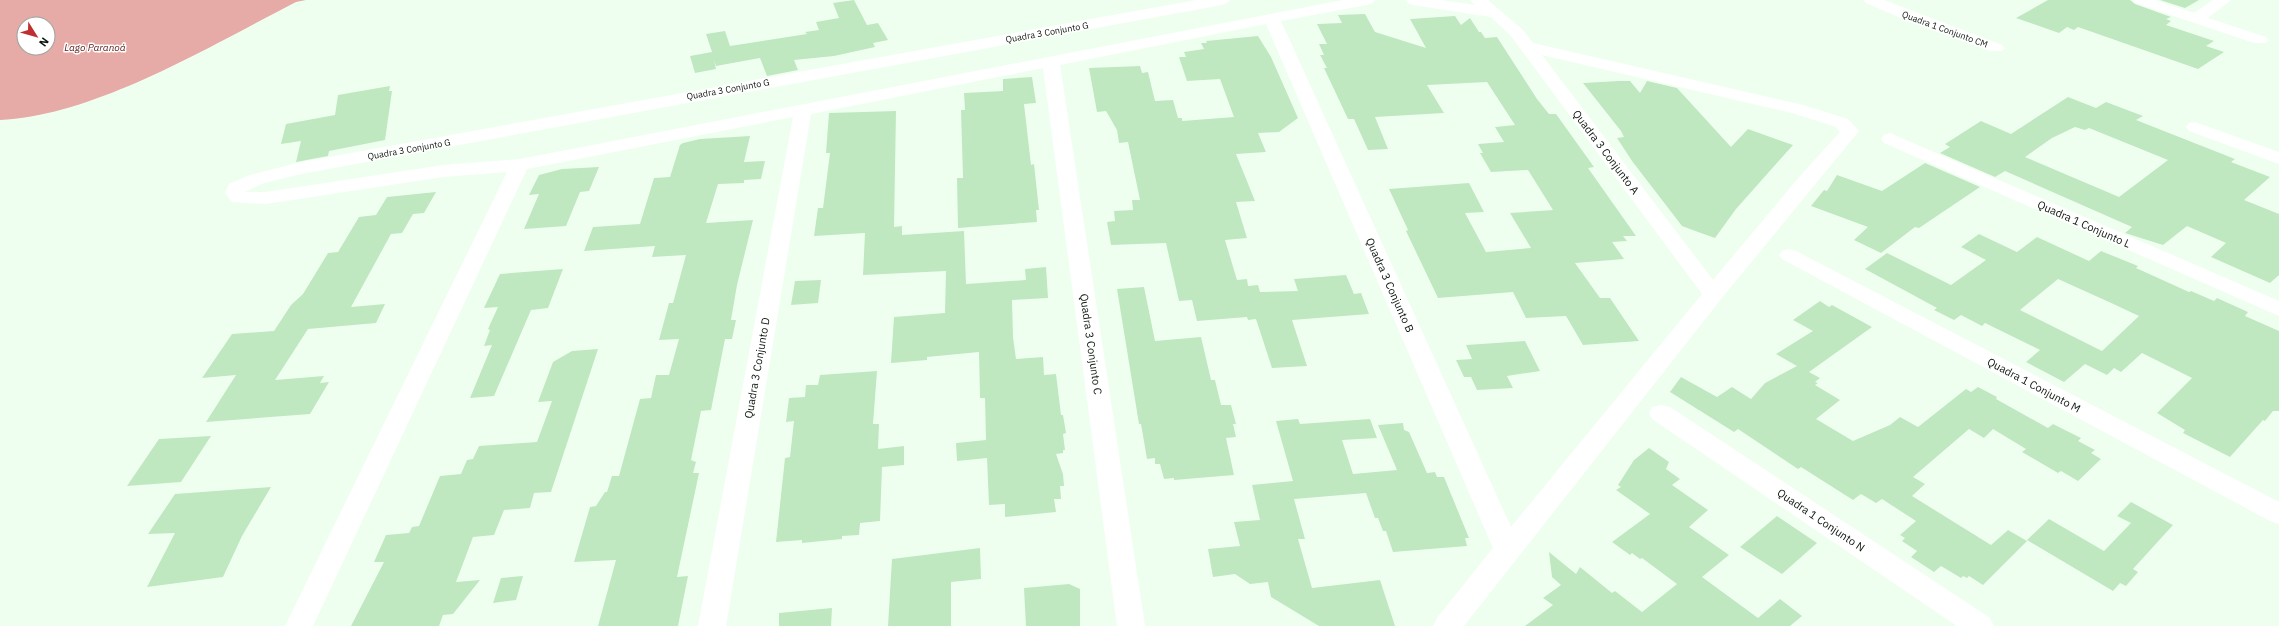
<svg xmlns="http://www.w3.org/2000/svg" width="2279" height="626" viewBox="0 0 2279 626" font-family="'IBM Plex Sans',sans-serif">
<rect width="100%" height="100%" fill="#efffef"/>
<!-- water -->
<path fill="#e6aba6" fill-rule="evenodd" d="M 0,0 L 306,0 L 296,2 C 212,45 95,116 0,120 ZM 24,24 L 48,24 L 48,48 L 24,48 Z"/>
<!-- building -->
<g fill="#bfe8c0" fill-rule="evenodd">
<path d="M 854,0 L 867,25 L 878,23 L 888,40 L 873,43 L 875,47 L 834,56 L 794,60 L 798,70 L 767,76 L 760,58 L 716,66 L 714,60 L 716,69 L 695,73 L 690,56 L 712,52 L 706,34 L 725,31 L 730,46 L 807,34 L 805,32 L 819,30 L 816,22 L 839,18 L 833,3 Z"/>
<path d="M 2048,0 L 2130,0 L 2135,4 L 2171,17 L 2166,19 L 2171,21 L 2166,25 L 2214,41 L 2206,46 L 2224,52 L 2198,69 L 2078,27 L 2074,30 L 2067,27 L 2059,33 L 2016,18 Z"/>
<path d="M 2160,0 L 2199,0 L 2185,8 Z"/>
<path d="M 1365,14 L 1375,32 L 1426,48 L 1410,19 L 1455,16 L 1461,25 L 1470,18 L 1479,32 L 1481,32 L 1485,38 L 1497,37 L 1537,99 L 1549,114 L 1556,114 L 1594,167 L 1588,168 L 1636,236 L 1623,236 L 1627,241 L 1612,242 L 1624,259 L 1575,263 L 1600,298 L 1610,298 L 1639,341 L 1583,345 L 1566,316 L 1526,318 L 1513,292 L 1438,298 L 1406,231 L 1408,230 L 1389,189 L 1469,183 L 1484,212 L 1465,213 L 1486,252 L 1531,248 L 1510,213 L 1553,210 L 1528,170 L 1491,172 L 1480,153 L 1483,153 L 1478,144 L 1504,142 L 1495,127 L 1515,125 L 1487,82 L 1427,85 L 1444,113 L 1375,117 L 1388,149 L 1368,150 L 1354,119 L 1348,119 L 1324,68 L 1327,68 L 1320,55 L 1324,55 L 1319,44 L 1327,44 L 1317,24 L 1342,23 L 1338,15 Z"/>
<path d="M 1258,36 L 1271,57 L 1298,118 L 1279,132 L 1258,133 L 1266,152 L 1236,154 L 1255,201 L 1236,202 L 1247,238 L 1225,240 L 1237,280 L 1247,279 L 1248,286 L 1258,285 L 1260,292 L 1298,291 L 1294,279 L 1346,275 L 1354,294 L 1361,293 L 1369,314 L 1292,320 L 1307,366 L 1272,368 L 1256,319 L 1248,320 L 1247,317 L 1197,321 L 1192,300 L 1179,301 L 1166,243 L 1111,245 L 1107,222 L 1115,221 L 1114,211 L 1133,210 L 1132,200 L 1140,200 L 1128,142 L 1119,143 L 1117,130 L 1106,111 L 1097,112 L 1089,68 L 1140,66 L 1142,73 L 1148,72 L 1155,101 L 1173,100 L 1178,118 L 1182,118 L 1182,121 L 1234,117 L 1220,79 L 1187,81 L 1179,57 L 1186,57 L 1184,52 L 1204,49 L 1201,43 L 1207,43 L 1206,41 Z"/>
<path d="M 1032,77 L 1036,103 L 1024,104 L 1031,165 L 1034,164 L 1039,210 L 1036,210 L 1037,222 L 958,228 L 957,178 L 963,178 L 961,110 L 965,110 L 964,93 L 1003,91 L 1003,79 Z"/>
<path d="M 1619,81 L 1630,81 L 1640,93 L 1647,81 L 1677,88 L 1731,147 L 1748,129 L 1793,145 L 1736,209 L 1715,238 L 1698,232 L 1682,226 L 1632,161 L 1617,138 L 1624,137 L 1621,131 L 1583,83 Z"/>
<path d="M 390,86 L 389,91 L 392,91 L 385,140 L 329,151 L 328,156 L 296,162 L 301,141 L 281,144 L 286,124 L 335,115 L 338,95 Z"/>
<path d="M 2068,97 L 2096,108 L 2106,102 L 2143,116 L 2136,120 L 2235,159 L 2231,162 L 2270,177 L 2244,200 L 2279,214 L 2279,275 L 2270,283 L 2211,257 L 2226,243 L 2187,226 L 2163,245 L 2125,233 L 2132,227 L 2005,171 L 1995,177 L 1940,153 L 1950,147 L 1945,144 L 1981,121 L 2011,134 ZM 2075,127 L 2085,130 L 2089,128 L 2168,160 L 2119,197 L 2025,157 L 2052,138 Z"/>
<path d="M 896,111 L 894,227 L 902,226 L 902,235 L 964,231 L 966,284 L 1026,280 L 1025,269 L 1046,267 L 1048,298 L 1012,300 L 1013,337 L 1016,359 L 1043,357 L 1044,375 L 1056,374 L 1061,415 L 1063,415 L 1066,433 L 1063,434 L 1065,450 L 1063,450 L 1063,453 L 1056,454 L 1063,474 L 1064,486 L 1060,486 L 1061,499 L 1054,499 L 1056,512 L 1005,517 L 1005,504 L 989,505 L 987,458 L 957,461 L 956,443 L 986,440 L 985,398 L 980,398 L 979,352 L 927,357 L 927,360 L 891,363 L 894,317 L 945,313 L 946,271 L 863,275 L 865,233 L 814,236 L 818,208 L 823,208 L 830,153 L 826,153 L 829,113 Z"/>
<path d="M 750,136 L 744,162 L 765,161 L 761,179 L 744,180 L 744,183 L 718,184 L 706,223 L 753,220 L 737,285 L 731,320 L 736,320 L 732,339 L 725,339 L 711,410 L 701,411 L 691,460 L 696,462 L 693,473 L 699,473 L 677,577 L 688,576 L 678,626 L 598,626 L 616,560 L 574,562 L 590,507 L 596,506 L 605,492 L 607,492 L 612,476 L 619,476 L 640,399 L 651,398 L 656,375 L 669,375 L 679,339 L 659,340 L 669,303 L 673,303 L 686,255 L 652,257 L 655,246 L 584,251 L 593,227 L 640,224 L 654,178 L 670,177 L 680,145 L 683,143 L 700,139 Z"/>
<path d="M 1925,163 L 1980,187 L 1919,228 L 1915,227 L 1881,253 L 1854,240 L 1868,227 L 1811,206 L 1824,190 L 1827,191 L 1837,175 L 1882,191 Z"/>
<path d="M 599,167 L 589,191 L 580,192 L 566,226 L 524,229 L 539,194 L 529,195 L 539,175 L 562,169 Z"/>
<path d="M 436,192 L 424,213 L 413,214 L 402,233 L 391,234 L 351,307 L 385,304 L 376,323 L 308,329 L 275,380 L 324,376 L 320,383 L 329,382 L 310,414 L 206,422 L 236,375 L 202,378 L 232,334 L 274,331 L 291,305 L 303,294 L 328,253 L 338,252 L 359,217 L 376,215 L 387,197 Z"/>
<path d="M 1979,234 L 2017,252 L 2037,237 L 2089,261 L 2101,251 L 2138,266 L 2136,268 L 2189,292 L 2191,291 L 2214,301 L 2217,298 L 2248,312 L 2245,316 L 2279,331 L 2279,411 L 2273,411 L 2265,421 L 2263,420 L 2230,457 L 2183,433 L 2185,430 L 2157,413 L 2192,378 L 2142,353 L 2121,372 L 2114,368 L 2107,375 L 2085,364 L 2064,382 L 2026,362 L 2040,350 L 1985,323 L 1982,326 L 1961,315 L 1954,320 L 1934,310 L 1937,308 L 1865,269 L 1887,253 L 1951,285 L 1986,260 L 1961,247 ZM 2058,279 L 2109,302 L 2139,316 L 2102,351 L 2020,310 Z"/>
<path d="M 563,269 L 548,308 L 531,310 L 494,396 L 470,398 L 492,345 L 484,346 L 490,330 L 488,329 L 498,307 L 484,308 L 500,274 Z"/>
<path d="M 821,280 L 818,303 L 791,305 L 795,281 Z"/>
<path d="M 1144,287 L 1155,341 L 1201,337 L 1211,380 L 1215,380 L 1221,405 L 1231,405 L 1236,424 L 1233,424 L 1236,437 L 1226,438 L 1234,475 L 1174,480 L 1174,478 L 1164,479 L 1160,464 L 1155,464 L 1155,458 L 1147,459 L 1141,424 L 1139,424 L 1117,289 Z"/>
<path d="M 1820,301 L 1829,307 L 1832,305 L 1872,327 L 1809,372 L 1820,378 L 1815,382 L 1818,383 L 1815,385 L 1840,400 L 1816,419 L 1853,441 L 1890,425 L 1900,417 L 1918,427 L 1966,389 L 1971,392 L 1978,387 L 1997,397 L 1996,399 L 2048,428 L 2053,424 L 2081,438 L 2078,441 L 2095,450 L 2091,453 L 2101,459 L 2078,481 L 2061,471 L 2058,473 L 2022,452 L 2026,449 L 1993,429 L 1984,438 L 1969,429 L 1913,477 L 1925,484 L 1912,496 L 1991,545 L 2008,530 L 2027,541 L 1983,585 L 1969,576 L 1967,578 L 1963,576 L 1961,578 L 1941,566 L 1934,572 L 1911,557 L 1917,551 L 1902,541 L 1905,538 L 1900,535 L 1916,521 L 1882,499 L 1876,503 L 1861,494 L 1853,500 L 1801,467 L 1798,469 L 1738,429 L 1734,432 L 1670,392 L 1681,377 L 1717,397 L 1732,387 L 1751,399 L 1765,383 L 1797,366 L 1776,354 L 1813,331 L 1793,320 Z"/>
<path d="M 1525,341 L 1540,371 L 1507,376 L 1513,388 L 1477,390 L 1471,377 L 1464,377 L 1456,360 L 1472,359 L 1466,345 Z"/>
<path d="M 598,349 L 551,492 L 534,493 L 530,508 L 504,510 L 494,535 L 473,537 L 456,582 L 480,580 L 453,614 L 443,615 L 439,626 L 351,626 L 384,562 L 374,562 L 386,535 L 409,533 L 412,527 L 419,526 L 440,476 L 461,474 L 467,460 L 473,459 L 479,446 L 537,442 L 552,401 L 538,402 L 553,362 L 572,351 Z"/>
<path d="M 877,371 L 873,424 L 879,424 L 878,449 L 904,446 L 904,465 L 882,467 L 880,521 L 860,523 L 859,535 L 842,536 L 842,539 L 802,543 L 802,540 L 776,542 L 785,458 L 790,457 L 794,421 L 786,422 L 789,398 L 805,397 L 806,385 L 818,385 L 820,375 Z"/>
<path d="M 1298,419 L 1300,424 L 1370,419 L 1377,438 L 1342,440 L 1353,474 L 1397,470 L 1378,425 L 1403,423 L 1404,430 L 1409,432 L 1427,473 L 1435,472 L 1437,477 L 1444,477 L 1469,538 L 1465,538 L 1467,546 L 1393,552 L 1386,531 L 1383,531 L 1378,518 L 1375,518 L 1366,493 L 1294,499 L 1305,539 L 1298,539 L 1312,588 L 1380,580 L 1395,626 L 1319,626 L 1271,597 L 1268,582 L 1250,584 L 1235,574 L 1213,577 L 1208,549 L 1240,546 L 1234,522 L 1260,520 L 1252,485 L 1293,481 L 1276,421 Z"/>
<path d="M 211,436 L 181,482 L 127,486 L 159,439 Z"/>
<path d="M 1649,448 L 1669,462 L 1666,469 L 1680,479 L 1672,485 L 1708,510 L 1689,527 L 1729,555 L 1702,577 L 1758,618 L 1780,599 L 1802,616 L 1790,626 L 1525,626 L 1553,605 L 1543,598 L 1561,585 L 1552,577 L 1549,552 L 1576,574 L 1580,567 L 1612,593 L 1615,591 L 1642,612 L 1677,584 L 1642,558 L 1640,559 L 1632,553 L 1630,555 L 1612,542 L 1650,514 L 1616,490 L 1621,487 L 1618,485 L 1634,460 Z"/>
<path d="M 271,487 L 242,536 L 223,577 L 147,587 L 175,533 L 148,534 L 175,494 Z"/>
<path d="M 2131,502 L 2173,525 L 2133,569 L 2138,572 L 2126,586 L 2120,583 L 2113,591 L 2027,540 L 2049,519 L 2104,551 L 2131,523 L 2117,516 Z"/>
<path d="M 1777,516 L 1817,543 L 1782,574 L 1740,547 Z"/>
<path d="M 980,548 L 981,579 L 951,582 L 951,626 L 888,626 L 892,559 Z"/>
<path d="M 523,576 L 516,600 L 493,603 L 501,578 Z"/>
<path d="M 1069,584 L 1080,589 L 1080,626 L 1026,626 L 1024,588 Z"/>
<path d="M 832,608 L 831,626 L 779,626 L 779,613 Z"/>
</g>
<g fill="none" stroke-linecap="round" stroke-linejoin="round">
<!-- minor -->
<g fill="#fff" fill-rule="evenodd">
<path d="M 1196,0 L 1230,0 L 1227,3 L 1222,5 L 301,174 L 264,183 L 245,192 L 266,192 L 443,165 L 520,159 L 1343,0 L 1375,0 L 1372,3 L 1367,5 L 1281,21 L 1511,527 L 1702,294 L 1511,36 L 1491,17 L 1413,5 L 1408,3 L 1405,0 L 1442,0 L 1475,5 L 1470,0 L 1488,0 L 1523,30 L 1533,43 L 1803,105 L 1848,119 L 1859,131 L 1721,299 L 1464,626 L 1433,626 L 1437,618 L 1493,548 L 1266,24 L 1060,65 L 1145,626 L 1117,626 L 1043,68 L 811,114 L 726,626 L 698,626 L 793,117 L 527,169 L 313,626 L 285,626 L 507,172 L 443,177 L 266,204 L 232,202 L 225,193 L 229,184 L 250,175 L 301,162 ZM 1542,55 L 1792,113 L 1836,127 L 1840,132 L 1800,176 L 1713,280 Z"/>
<path d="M 1863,0 L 1884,0 L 2002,45 L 2004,48 L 2002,51 L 1990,51 L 1910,22 L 1866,3 Z"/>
<path d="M 2132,0 L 2155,0 L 2194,13 L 2213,0 L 2231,0 L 2208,18 L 2266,37 L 2268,40 L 2266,43 L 2254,43 L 2135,3 Z"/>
<path d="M 2195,122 L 2279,152 L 2279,164 L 2189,131 L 2186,127 L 2189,123 Z"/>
<path d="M 1890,133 L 2279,301 L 2279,316 L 1884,143 L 1881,139 L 1884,135 Z"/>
<path d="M 1789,249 L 1796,251 L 2279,502 L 2279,524 L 2270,521 L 1782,259 L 1779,255 L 1782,251 Z"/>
<path d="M 1661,405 L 1670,407 L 1990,618 L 1994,626 L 1957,626 L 1652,419 L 1649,413 L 1652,407 Z"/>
</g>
</g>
<g text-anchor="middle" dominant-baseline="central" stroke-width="3" stroke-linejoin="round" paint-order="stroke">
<!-- far-street labels -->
<g font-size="9" fill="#0d160d" stroke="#fff">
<text transform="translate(1945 29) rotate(20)">Quadra 1 Conjunto CM</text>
<text transform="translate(1047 32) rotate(-10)">Quadra 3 Conjunto G</text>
<text transform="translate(728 89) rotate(-10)">Quadra 3 Conjunto G</text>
<text transform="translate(409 149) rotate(-10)">Quadra 3 Conjunto G</text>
</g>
<!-- far-water labels -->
<g font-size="10" font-style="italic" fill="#5d1919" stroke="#fff">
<text x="95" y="47">Lago Paranoá</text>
</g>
<!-- street labels -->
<g font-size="11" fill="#0d160d" stroke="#fff">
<text transform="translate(1606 152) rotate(53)">Quadra 3 Conjunto A</text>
<text transform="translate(2084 224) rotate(24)">Quadra 1 Conjunto L</text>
<text transform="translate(1390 285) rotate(66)">Quadra 3 Conjunto B</text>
<text transform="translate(1091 344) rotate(82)">Quadra 3 Conjunto C</text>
<text transform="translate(757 368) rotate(-80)">Quadra 3 Conjunto D</text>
<text transform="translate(2034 385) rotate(28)">Quadra 1 Conjunto M</text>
<text transform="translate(1821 520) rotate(34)">Quadra 1 Conjunto N</text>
</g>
</g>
<!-- north arrow -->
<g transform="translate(36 36) rotate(127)"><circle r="19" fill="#ffffff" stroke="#9ea29e"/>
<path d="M0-3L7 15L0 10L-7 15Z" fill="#be2f33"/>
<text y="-6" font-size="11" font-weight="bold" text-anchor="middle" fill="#0d160d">N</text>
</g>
</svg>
